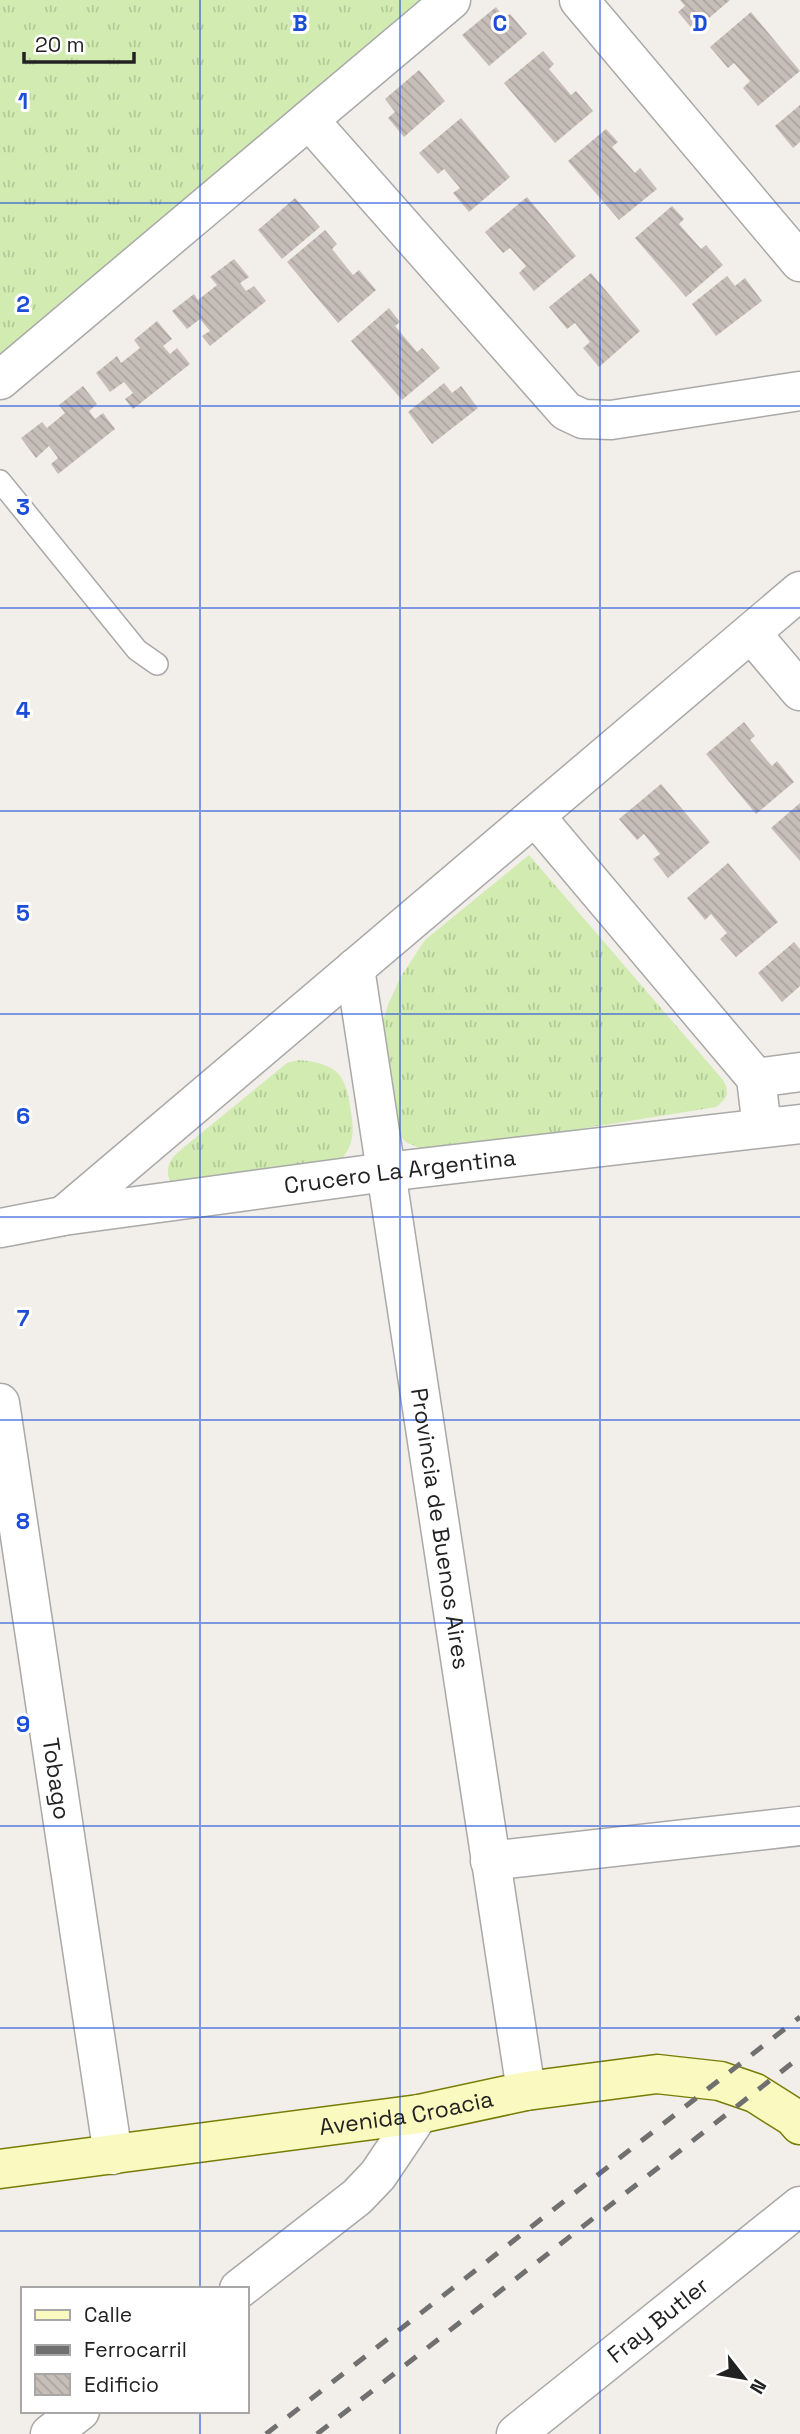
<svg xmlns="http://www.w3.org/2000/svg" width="800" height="2434" viewBox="0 0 800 2434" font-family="'Space Grotesk',sans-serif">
<defs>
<pattern id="grass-tufts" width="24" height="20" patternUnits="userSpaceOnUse" patternTransform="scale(1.75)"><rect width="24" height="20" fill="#d1ebb0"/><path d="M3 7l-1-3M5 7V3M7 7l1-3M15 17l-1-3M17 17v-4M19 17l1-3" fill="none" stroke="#b3c997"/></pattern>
<pattern id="building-back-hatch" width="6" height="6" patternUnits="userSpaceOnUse" patternTransform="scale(1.75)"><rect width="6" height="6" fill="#c7beb8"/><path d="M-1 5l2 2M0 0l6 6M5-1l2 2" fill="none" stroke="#aba39e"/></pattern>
</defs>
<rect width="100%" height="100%" fill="#f2eee9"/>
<!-- grass -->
<g fill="url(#grass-tufts)">
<path d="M 0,0 L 421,0 L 0,357 Z"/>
<path d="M 529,855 L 723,1080 C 730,1092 727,1099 716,1107 L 430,1153 L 406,1142 L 399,1134 L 380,1031 L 388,1005 L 400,978 L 425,940 Z"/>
<path d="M 299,1060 C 338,1064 346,1074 351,1112 C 354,1132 354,1143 342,1159 L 171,1183 C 165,1171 168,1162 177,1153 L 287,1063 Z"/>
</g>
<!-- building -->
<g fill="url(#building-back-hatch)">
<path d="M 680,0 L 730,0 L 694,31 L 678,12 L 685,6 Z"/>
<path d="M 496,7 L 504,18 L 510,14 L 527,34 L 489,66 L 462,35 Z"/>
<path d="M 751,12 L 800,71 L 758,106 L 743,88 L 750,81 L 734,63 L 728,68 L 710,47 Z"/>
<path d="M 543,51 L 554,64 L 549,69 L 571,95 L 576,91 L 593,111 L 555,143 L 504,83 Z"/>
<path d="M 419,70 L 445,101 L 404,137 L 388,118 L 395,112 L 385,99 Z"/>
<path d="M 800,105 L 800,142 L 793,148 L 775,126 Z"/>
<path d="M 461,118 L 510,177 L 469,212 L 453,193 L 460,188 L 444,169 L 438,174 L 419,153 Z"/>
<path d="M 606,129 L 618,142 L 612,147 L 635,173 L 640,168 L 657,189 L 619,220 L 568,161 Z"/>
<path d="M 527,197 L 576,256 L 534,291 L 519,273 L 526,266 L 510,248 L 503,253 L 485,232 Z"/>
<path d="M 295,198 L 320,227 L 282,259 L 258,230 Z"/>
<path d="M 672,206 L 684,219 L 679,224 L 701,249 L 706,245 L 723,265 L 686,297 L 635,238 Z"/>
<path d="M 325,230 L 337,244 L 332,249 L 353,275 L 359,270 L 376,290 L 338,323 L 287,262 Z"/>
<path d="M 234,259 L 249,277 L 240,283 L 246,291 L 254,286 L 266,301 L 210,346 L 202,336 L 210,331 L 200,319 L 187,329 L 172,311 L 194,294 L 198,300 L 217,285 L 210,277 Z"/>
<path d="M 591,273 L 640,331 L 599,367 L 583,348 L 590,342 L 575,323 L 567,329 L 549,307 Z"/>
<path d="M 727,276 L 735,286 L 745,278 L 762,301 L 716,336 L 692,304 Z"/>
<path d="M 389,308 L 400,322 L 395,326 L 417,352 L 422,348 L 440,368 L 402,400 L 351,341 Z"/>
<path d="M 157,321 L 172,339 L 163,346 L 170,354 L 177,348 L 190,364 L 133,409 L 125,399 L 133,393 L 124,382 L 110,392 L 96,373 L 117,356 L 121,363 L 140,348 L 134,340 Z"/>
<path d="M 444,383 L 452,393 L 461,386 L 478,408 L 432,444 L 408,412 Z"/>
<path d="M 83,386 L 97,404 L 89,411 L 95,419 L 103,413 L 115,429 L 58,474 L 51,464 L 58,458 L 49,446 L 36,458 L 21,438 L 42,422 L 47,428 L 65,413 L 59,405 Z"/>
<path d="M 744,722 L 755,736 L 750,740 L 772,766 L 777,761 L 794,782 L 756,814 L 706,754 Z"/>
<path d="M 661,784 L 710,842 L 668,878 L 653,859 L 660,854 L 644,834 L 637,840 L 619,819 Z"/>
<path d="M 800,803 L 800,861 L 771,828 Z"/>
<path d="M 728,863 L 778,922 L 736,957 L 720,939 L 727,933 L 711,914 L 705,920 L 687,898 Z"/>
<path d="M 794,942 L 800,949 L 800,986 L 782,1002 L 758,973 Z"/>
</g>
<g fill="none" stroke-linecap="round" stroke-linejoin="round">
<defs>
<path id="service" d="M 0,481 L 137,650 L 157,664"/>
<g id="minor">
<path d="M 579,0 L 800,262"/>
<path d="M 309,120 L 566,411 L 583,419 L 611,420 L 800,391"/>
<path d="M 0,380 L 451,0"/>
<path d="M 751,633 L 800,691"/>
<path d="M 535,816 L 756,1078 L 762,1128"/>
<path id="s1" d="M 355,968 L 526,2091"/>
<path d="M 756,1078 L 800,1072"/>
<path d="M 63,1216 L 800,591"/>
<path id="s2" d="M 0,1228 L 63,1216 L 386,1172 L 800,1124"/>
<path id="s3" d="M 0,1403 L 113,2155"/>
<path d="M 490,1861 L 800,1826"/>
<path d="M 239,2289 L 357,2197 L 378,2175 L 419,2114"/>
<path d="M 50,2434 L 80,2411"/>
<path id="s4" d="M 516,2434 L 800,2206"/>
</g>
<g id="secondary">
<path id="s5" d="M 0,2169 L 419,2114 L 526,2091 L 657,2074 L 720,2081 L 755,2093 L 793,2117 L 800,2125"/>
</g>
</defs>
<!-- service casing -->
<use href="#service" stroke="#a9a9a9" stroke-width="24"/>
<!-- minor casing -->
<use href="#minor" stroke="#a9a9a9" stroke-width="41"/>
<!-- secondary casing -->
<use href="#secondary" stroke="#787d05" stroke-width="41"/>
<!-- service -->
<use href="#service" stroke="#fff" stroke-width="21"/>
<!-- minor -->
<use href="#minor" stroke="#fff" stroke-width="38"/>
<!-- secondary -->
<use href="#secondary" stroke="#faf9bf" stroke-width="38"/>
<!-- rail -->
<g stroke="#707070" stroke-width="5" stroke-dasharray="14 14" stroke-linecap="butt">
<path d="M 266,2434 L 800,2017"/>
<path d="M 317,2434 L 800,2057"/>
</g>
</g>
<!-- grid -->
<path fill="none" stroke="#1d4ed8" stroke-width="2" stroke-opacity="0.55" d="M 200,0 L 200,2289M 400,0 L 400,2434M 600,0 L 600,2434M 0,203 L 800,203M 0,406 L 800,406M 0,608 L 800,608M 0,811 L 800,811M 0,1014 L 800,1014M 0,1217 L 800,1217M 0,1420 L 800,1420M 0,1623 L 800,1623M 0,1826 L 800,1826M 0,2028 L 800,2028M 0,2231 L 800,2231M 200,2411 L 200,2434"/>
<g text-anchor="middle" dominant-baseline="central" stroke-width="6" stroke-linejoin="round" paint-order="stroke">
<!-- street labels -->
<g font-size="23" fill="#222" stroke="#fff">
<text stroke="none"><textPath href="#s2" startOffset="404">Crucero La Argentina</textPath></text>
<text stroke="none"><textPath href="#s1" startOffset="567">Provincia de Buenos Aires</textPath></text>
<text stroke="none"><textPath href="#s3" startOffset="380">Tobago</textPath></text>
<text stroke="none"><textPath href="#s5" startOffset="410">Avenida Croacia</textPath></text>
<text stroke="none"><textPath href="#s4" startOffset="182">Fray Butler</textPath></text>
</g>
</g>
<g font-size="23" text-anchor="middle" font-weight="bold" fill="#1d4ed8" stroke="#fff" stroke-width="6" stroke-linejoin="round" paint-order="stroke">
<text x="300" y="31">B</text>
<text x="500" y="31">C</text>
<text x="700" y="31">D</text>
<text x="23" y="109">1</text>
<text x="23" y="312">2</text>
<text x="23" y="515">3</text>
<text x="23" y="718">4</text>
<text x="23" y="921">5</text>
<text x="23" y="1124">6</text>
<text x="23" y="1326">7</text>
<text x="23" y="1529">8</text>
<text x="23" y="1732">9</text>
</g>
<!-- legend -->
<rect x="21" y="2287" width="228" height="126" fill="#ffffff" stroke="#a7a7a7" stroke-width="2"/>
<rect x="35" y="2310" width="35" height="10" fill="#faf9bf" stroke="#a7a7a7" stroke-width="2"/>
<text x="84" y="2322" font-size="21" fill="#222222">Calle</text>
<rect x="35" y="2345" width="35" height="10" fill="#707070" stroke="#a7a7a7" stroke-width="2"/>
<text x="84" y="2357" font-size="21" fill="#222222">Ferrocarril</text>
<rect x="35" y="2374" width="35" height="21" fill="url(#building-back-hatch)" stroke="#a7a7a7" stroke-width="2"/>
<text x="84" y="2392" font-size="21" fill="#222222">Edificio</text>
<!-- north arrow -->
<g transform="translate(744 2378) rotate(121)" stroke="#ffffff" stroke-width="5" paint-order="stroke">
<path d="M0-5L12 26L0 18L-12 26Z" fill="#222222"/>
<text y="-10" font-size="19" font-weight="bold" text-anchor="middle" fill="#222222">N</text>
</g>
<!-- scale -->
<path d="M24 52v10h110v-10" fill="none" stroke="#222222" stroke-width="3.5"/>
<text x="35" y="52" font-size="21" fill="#222222" stroke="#ffffff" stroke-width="5" paint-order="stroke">20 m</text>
</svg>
